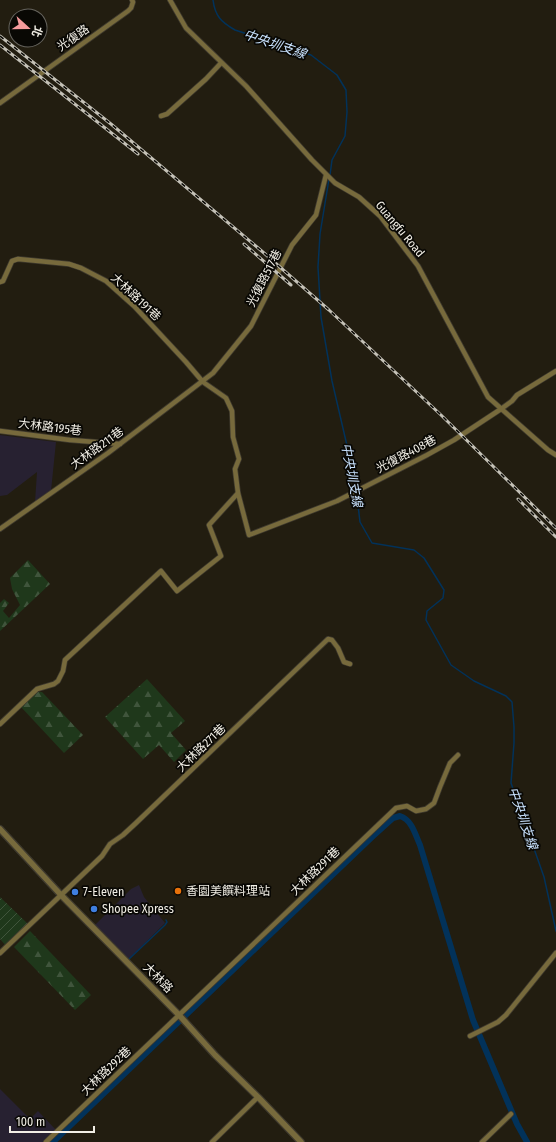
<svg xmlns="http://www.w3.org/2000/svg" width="556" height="1142" viewBox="0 0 556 1142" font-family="'Fira Sans Condensed','Noto Sans TC',sans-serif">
<defs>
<pattern id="forest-firs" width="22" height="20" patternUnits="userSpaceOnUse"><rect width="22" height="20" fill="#1f381b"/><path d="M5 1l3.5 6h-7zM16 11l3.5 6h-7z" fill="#40553c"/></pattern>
<pattern id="garden-furrows" width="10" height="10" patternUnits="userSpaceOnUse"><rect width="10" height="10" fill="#1f381b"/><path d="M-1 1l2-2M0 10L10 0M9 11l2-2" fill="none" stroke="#40553c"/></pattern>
</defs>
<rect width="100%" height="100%" fill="#221d10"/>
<!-- industrial -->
<g fill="#272131">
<path d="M 0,435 L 56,442 L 51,491 L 35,502 L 37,472 L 7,495 L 0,496 Z"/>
<path d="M 139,885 L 144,897 L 165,923 L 129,959 L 95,925 L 131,889 Z"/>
<path d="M 0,1089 L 30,1119 L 38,1111 L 56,1130 L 43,1142 L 0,1142 Z"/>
</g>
<!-- forest -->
<g fill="url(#forest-firs)">
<path d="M 28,560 L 50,584 L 0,631 L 0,603 L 4,599 L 9,603 L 3,611 L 9,618 L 20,605 L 12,589 L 10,578 Z"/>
<path d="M 147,679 L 185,721 L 171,733 L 186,750 L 174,762 L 159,745 L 143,759 L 105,717 Z"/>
<path d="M 37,692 L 42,692 L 83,735 L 64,753 L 21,707 Z"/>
<path d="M 30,931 L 91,995 L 75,1010 L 14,947 Z"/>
</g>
<!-- garden -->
<path fill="url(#garden-furrows)" d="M 0,897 L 28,924 L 6,946 L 0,939 Z"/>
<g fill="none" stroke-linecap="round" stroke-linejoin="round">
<!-- stream -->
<g stroke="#02325a" stroke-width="1.5">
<path d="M 213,0 C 215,16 221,22 235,30 L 311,55 L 337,75 L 346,90 L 347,112 L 345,136 L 332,160 L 330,175"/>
<path d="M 329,179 L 320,234 L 318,267 L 321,317 L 332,381 L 355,480 L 360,522 L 372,543 L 414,550 L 424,558 L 444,590 L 443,598 L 427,611 L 426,620 L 451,665 L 474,681 L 506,696 L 512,702 L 514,727 L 514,743 L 511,783 L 544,877 L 556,931"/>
<path d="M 129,959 L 165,925 L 167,922 L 166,920"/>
</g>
<!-- canal -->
<path stroke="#02325a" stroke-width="6" d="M 53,1142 L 372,837 L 393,818 L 400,816 C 412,820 415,834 420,845 L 473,1020 L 517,1124 L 527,1142"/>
<defs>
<g id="minor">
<path d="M 170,0 L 186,28 L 246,86 L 312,160 L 335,183 L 359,197 L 380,216 L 418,266 L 488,397 L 548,450 L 556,455"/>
<path d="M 0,103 L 128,11 L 131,8 L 133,2 L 132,0"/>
<path d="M 161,116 L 167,114 L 206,79 L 221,63"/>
<path d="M 0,282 L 3,281 L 12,261 L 18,259 L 69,264 L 81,268 L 106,281 L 134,306 L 186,362 L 203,382 L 226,398 L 232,411 L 233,437 L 239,459 L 235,469 L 238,493 L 209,525 L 221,556 L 177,591 L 161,571 L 65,660 L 63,671 L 58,681 L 54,684 L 37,689 L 0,724"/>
<path d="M 0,431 L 70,440 L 120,444"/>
<path d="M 238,493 L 249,535 L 337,501 L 427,455 L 454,440 L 501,409 L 512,401 L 517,395 L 556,371"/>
<path d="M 0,529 L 108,453 L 213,373 L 251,326 L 292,245 L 316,215 L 326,175"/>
<path d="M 0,953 L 102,856 L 110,844 L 123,835 L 136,823 L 328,639 L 332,640 L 338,648 L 344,662 L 350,664"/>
<path d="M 470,1036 L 498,1022 L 506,1015 L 556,953"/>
<path d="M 46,1142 L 396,808 L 407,806 L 416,811 L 426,809 L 434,803 L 440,787 L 450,763 L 458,755"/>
<path d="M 212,1142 L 258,1097"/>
<path d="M 482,1142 L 511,1114"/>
</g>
<path id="tertiary" d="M 0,829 L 61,895 L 179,1015 L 215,1055 L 258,1097 L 301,1142"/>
</defs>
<!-- minor casing -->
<use href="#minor" stroke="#3f3a2e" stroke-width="6"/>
<!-- tertiary casing -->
<use href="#tertiary" stroke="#3f3a2e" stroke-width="8"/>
<!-- minor -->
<use href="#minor" stroke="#776a3c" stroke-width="4.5"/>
<!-- tertiary -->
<use href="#tertiary" stroke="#776a3c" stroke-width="5.5"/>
<defs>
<g id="rail">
<path d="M 0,36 L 111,124 L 264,253 L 329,310 L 441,415 L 556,528"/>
<path d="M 0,45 L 138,154"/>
<path d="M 244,244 L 291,285"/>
<path d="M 518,499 L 556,537"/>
</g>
</defs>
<!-- rail casing -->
<use href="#rail" stroke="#c4c1b7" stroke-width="3"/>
<!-- rail -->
<use href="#rail" stroke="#090804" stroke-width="1.5" stroke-dasharray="4.5" stroke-linecap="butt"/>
</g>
<!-- markers -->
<circle fill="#e8710a" stroke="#090804" stroke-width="1.5" cx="178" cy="891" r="4"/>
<g fill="#3f7fe0" stroke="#090804" stroke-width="1.5">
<circle cx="75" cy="892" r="4"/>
<circle cx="94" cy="909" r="4"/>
</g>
<g text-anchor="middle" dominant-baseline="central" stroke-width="3.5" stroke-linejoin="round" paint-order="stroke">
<!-- street labels -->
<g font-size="12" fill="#f1eee5" stroke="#090804">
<text transform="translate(73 38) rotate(-35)">光復路</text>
<text transform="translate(400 229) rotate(50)">Guangfu Road</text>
<text transform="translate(264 278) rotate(-63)">光復路517巷</text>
<text transform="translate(136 297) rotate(43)">大林路191巷</text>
<text transform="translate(50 427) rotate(7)">大林路195巷</text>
<text transform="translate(97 448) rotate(-36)">大林路211巷</text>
<text transform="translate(406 454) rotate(-28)">光復路408巷</text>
<text transform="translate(201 748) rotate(-44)">大林路271巷</text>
<text transform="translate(315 871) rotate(-44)">大林路291巷</text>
<text transform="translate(158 978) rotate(45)">大林路</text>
<text transform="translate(106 1071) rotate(-44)">大林路292巷</text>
</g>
<!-- poi labels -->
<g font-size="12" fill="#f1eee5" stroke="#090804" text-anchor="start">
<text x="186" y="891">香園美饌料理站</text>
<text x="83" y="892">7-Eleven</text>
<text x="102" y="909">Shopee Xpress</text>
</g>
<!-- water labels -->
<g font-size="13" font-style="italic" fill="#c7e0fc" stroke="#090804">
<text transform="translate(275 44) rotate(19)">中央圳支線</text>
<text transform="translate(352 475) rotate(79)">中央圳支線</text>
<text transform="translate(523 818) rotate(71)">中央圳支線</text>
</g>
</g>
<!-- north arrow -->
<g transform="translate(28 28) rotate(111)"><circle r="19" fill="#090804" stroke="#66645e"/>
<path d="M0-3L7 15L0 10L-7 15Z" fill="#f59b9d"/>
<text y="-6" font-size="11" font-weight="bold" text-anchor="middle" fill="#f1eee5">北</text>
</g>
<!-- scale -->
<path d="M10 1126v6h84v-6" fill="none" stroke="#f1eee5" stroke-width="2"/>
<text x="16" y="1126" font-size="12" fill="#f1eee5" stroke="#090804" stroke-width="3" paint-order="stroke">100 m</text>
</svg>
